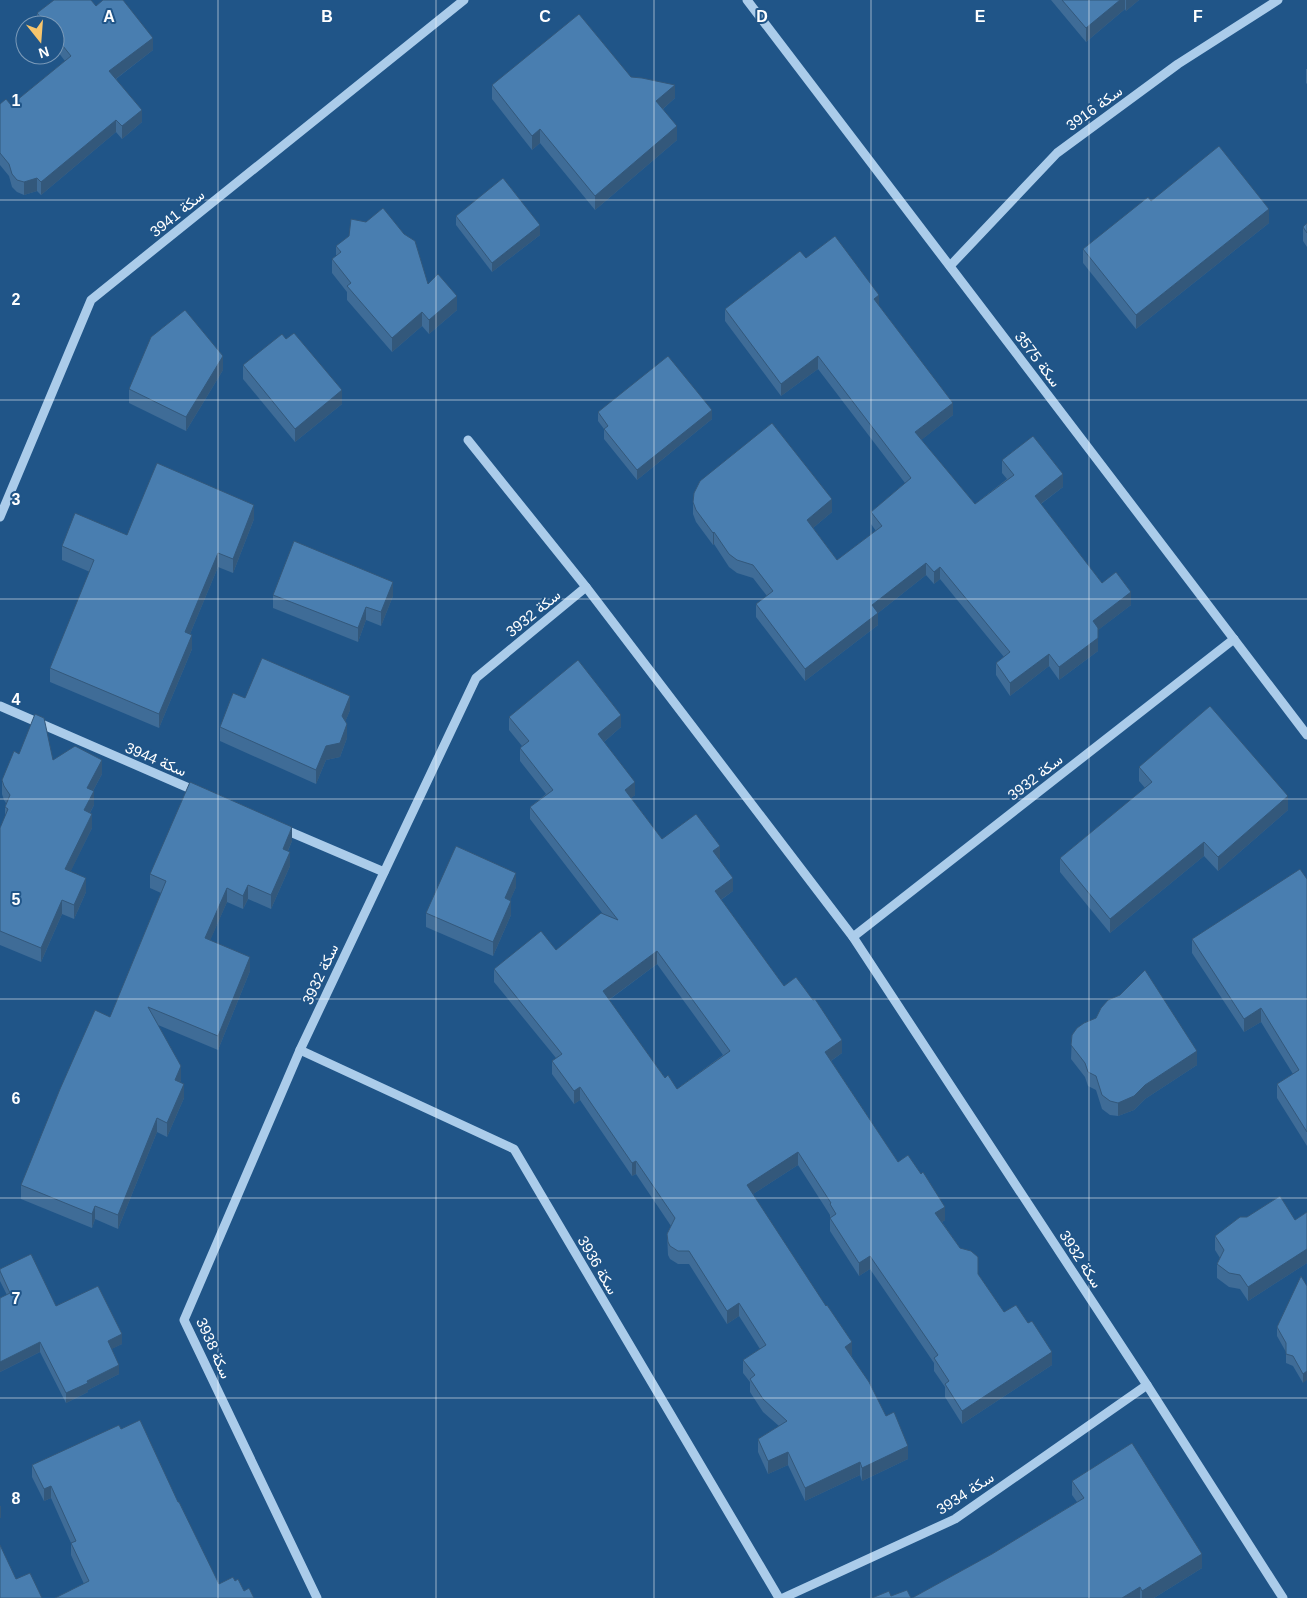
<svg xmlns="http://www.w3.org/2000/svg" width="1307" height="1598" viewBox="0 0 1307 1598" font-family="Arial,Vazirmatn,sans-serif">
<rect width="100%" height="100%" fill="#205588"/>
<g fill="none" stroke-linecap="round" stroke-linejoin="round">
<!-- minor -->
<g stroke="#abccea" stroke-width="9">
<path d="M 747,0 L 1307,735"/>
<path d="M 950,266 L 1057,153 L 1178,64 L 1278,0"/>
<path d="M 468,440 L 586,587 L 853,937 L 1147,1385 L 1283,1598"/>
<path d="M 0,517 L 91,300 L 464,0"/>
<path d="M 0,706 L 198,792"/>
<path d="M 281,828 L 384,872"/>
<path d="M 853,937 L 1234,639"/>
<path d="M 300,1050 L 514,1149 L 779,1598"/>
<path d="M 317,1598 L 184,1320 L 300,1050 L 476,678 L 586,587"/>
<path d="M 783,1598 L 955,1519 L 1147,1385"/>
</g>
</g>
<!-- wall -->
<g fill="#3f6c97" fill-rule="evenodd">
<path d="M 1051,0 L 1139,0 L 1126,11 L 1125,9 L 1086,42 Z"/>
<path d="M 96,6 L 153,50 L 116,79 L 142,122 L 122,139 L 116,132 L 41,195 L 37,191 L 24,195 L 17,192 L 12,187 L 9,176 L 0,165 L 0,104 L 11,105 L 65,61 L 55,48 L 55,25 L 37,25 L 37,13 Z"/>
<path d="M 1306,69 L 1307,69 L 1307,84 L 1306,83 Z"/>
<path d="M 631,77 L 675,98 L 663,109 L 677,140 L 595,210 L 540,143 L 532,150 L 492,99 L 492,85 Z"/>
<path d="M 456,216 L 540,235 L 492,272 L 456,225 Z"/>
<path d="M 1269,223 L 1136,329 L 1083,263 L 1083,249 Z"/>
<path d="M 1307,223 L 1307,247 L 1303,241 L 1303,227 Z"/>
<path d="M 336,246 L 428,284 L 457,310 L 429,334 L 422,326 L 392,352 L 347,300 L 347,292 L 332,273 L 332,259 L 336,256 Z"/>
<path d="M 806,258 L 879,306 L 953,415 L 921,440 L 975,504 L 1007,479 L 1002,473 L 1002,460 L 1063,487 L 1041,504 L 1102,583 L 1131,605 L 1098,630 L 1098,651 L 1059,680 L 1049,666 L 1010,696 L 996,675 L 996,663 L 1004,657 L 940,579 L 934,584 L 926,575 L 878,613 L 878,625 L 805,681 L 756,617 L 756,604 L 767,596 L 753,578 L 737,573 L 729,567 L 714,544 L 713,545 L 696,522 L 693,514 L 693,502 L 832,512 L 813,528 L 837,560 L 876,531 L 871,524 L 871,512 L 905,483 L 818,369 L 781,396 L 725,321 L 725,309 Z"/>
<path d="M 286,339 L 342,404 L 295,442 L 243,379 L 243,365 Z"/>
<path d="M 223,370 L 186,431 L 129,403 L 129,389 Z"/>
<path d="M 598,412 L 712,419 L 637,480 L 604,439 L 604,429 L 598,421 Z"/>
<path d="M 254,519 L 233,573 L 218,567 L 190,634 L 192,649 L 159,728 L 50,682 L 50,668 L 90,572 L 62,560 L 62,546 L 127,535 Z"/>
<path d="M 273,595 L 393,596 L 381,626 L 366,620 L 358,642 L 273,608 Z"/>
<path d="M 245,698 L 350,710 L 345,722 L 347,738 L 340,757 L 326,760 L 316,784 L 220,741 L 220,727 Z"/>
<path d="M 509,717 L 621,727 L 604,742 L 635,795 L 631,798 L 662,839 L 720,859 L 719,859 L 733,891 L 721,900 L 784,986 L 842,1053 L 831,1061 L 898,1162 L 945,1220 L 942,1222 L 978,1274 L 1004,1312 L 1052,1365 L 962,1424 L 945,1397 L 945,1387 L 934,1371 L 934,1363 L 870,1269 L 859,1276 L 830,1231 L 830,1215 L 798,1165 L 753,1194 L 852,1355 L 851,1356 L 908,1459 L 862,1481 L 860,1475 L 805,1501 L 788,1465 L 768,1474 L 758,1452 L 758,1439 L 779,1426 L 763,1412 L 750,1392 L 750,1382 L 743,1373 L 743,1360 L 760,1349 L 739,1316 L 727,1324 L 689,1264 L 678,1264 L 670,1259 L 668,1255 L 667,1234 L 671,1226 L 636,1174 L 632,1176 L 580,1100 L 574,1104 L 552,1074 L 552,1061 L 556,1058 L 494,982 L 494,969 L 556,950 L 603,914 L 530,819 L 530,807 L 546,794 L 520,761 L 520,748 L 522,746 L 509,730 ZM 657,964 L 723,1055 L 677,1089 L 665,1078 L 609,1000 Z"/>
<path d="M 19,754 L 53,760 L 102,774 L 93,791 L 94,805 L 90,813 L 92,828 L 70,872 L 86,892 L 74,919 L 62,914 L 41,962 L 0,945 L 0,828 L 5,818 L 5,807 L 6,803 L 4,800 L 2,794 L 2,780 Z"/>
<path d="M 1139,767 L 1288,810 L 1218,871 L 1204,856 L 1110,933 L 1060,872 L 1060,858 L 1145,788 L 1139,781 Z"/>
<path d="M 292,841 L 288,851 L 290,866 L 271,909 L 248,899 L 243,909 L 227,902 L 210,940 L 250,971 L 218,1050 L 158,1025 L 181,1080 L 180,1082 L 184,1098 L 167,1137 L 157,1132 L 118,1229 L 95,1219 L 92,1228 L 21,1199 L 21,1185 L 110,1017 L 161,893 L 150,888 L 150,874 Z"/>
<path d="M 1307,879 L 1307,1146 L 1277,1098 L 1277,1084 L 1293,1074 L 1261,1022 L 1244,1032 L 1192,953 L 1192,939 Z"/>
<path d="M 516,887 L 510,900 L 511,915 L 493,956 L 426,927 L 426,913 Z"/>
<path d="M 1072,1035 L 1197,1065 L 1145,1099 L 1134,1110 L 1118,1116 L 1110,1115 L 1102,1109 L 1096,1090 L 1088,1086 L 1085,1077 L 1071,1059 Z"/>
<path d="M 1307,1212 L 1307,1263 L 1248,1301 L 1240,1289 L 1229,1287 L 1217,1278 L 1217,1264 L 1220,1258 L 1215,1250 L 1215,1236 L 1295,1220 Z"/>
<path d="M 0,1269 L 56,1306 L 122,1344 L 111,1349 L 119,1374 L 88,1390 L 88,1392 L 66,1403 L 40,1352 L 0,1372 L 0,1298 L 7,1295 L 0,1281 Z"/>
<path d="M 1307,1286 L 1303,1383 L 1293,1366 L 1286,1363 L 1286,1352 L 1277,1336 L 1277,1327 Z"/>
<path d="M 121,1429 L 178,1502 L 219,1584 L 235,1581 L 244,1591 L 84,1584 L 71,1555 L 71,1543 L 51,1498 L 44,1501 L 32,1477 L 32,1465 Z"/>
<path d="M 1072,1481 L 1202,1568 L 1154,1598 L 912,1598 L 992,1554 L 1077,1502 L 1072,1495 Z"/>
</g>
<!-- shaded-wall -->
<g fill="#33587b">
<path d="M 1120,0 L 1125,0 L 1125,9 L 1086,42 L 1086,28 Z"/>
<path d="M 1126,0 L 1139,0 L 1126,11 Z"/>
<path d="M 153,38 L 153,50 L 109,84 L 109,71 Z"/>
<path d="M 675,85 L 675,98 L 656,115 L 656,101 Z"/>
<path d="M 142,110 L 142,122 L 122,139 L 122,126 Z"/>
<path d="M 116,120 L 116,132 L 41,195 L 41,182 Z"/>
<path d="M 677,126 L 677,140 L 595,210 L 595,196 Z"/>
<path d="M 540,129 L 540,143 L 532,150 L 532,136 Z"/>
<path d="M 37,178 L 37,191 L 24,195 L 24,182 Z"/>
<path d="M 1269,209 L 1269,223 L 1136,329 L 1136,315 Z"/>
<path d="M 540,225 L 540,235 L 492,272 L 492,263 Z"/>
<path d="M 879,295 L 879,308 L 874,299 Z"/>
<path d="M 457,296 L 457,310 L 429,334 L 429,320 Z"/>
<path d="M 422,312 L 422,326 L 392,352 L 392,338 Z"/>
<path d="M 223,356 L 223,370 L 186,431 L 186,417 Z"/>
<path d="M 818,356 L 818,369 L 781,396 L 781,384 Z"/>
<path d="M 342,390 L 342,404 L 295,442 L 295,429 Z"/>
<path d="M 953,403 L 953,415 L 915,445 L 915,432 Z"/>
<path d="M 712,410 L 712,419 L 637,480 L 637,470 Z"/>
<path d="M 1063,474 L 1063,487 L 1035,508 L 1035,496 Z"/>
<path d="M 832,499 L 832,512 L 807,533 L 807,520 Z"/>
<path d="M 254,505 L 254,519 L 233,573 L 233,559 Z"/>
<path d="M 714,532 L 714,544 L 713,545 L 713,533 Z"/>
<path d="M 218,553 L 218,567 L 185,646 L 185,632 Z"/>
<path d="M 926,563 L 926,575 L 878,613 L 878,625 L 805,681 L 805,669 L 872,605 Z"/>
<path d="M 940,567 L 940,579 L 934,584 L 934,572 Z"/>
<path d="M 393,582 L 393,596 L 381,626 L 381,612 Z"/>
<path d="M 1131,592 L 1131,605 L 1093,634 L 1093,621 Z"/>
<path d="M 366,607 L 366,620 L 358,642 L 358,628 Z"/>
<path d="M 192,635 L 192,649 L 159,728 L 159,714 Z"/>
<path d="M 1098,638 L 1098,651 L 1059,680 L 1059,667 Z"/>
<path d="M 1049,654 L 1049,666 L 1010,696 L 1010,683 Z"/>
<path d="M 350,696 L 350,710 L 342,730 L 342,716 Z"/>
<path d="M 621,715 L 621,727 L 598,747 L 598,734 Z"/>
<path d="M 347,724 L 347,738 L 340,757 L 326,760 L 316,784 L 316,770 L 326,746 Z"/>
<path d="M 102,760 L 102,774 L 87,802 L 87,788 Z"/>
<path d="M 635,782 L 635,795 L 625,803 L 625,790 Z"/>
<path d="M 94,791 L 94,805 L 84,824 L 84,810 Z"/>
<path d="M 1288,796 L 1288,810 L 1218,871 L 1218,857 Z"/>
<path d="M 92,814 L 92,828 L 65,883 L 65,869 Z"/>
<path d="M 292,827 L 292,841 L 283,862 L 283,849 Z"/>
<path d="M 1204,842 L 1204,856 L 1110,933 L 1110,919 Z"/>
<path d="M 720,846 L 720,859 L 713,864 L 713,851 Z"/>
<path d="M 290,852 L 290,866 L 271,909 L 271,895 Z"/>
<path d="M 516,873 L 516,887 L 505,912 L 505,898 Z"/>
<path d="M 86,878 L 86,892 L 74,919 L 74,905 Z"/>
<path d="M 733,878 L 733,891 L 715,904 L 715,891 Z"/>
<path d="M 248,885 L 248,899 L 243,909 L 243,896 Z"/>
<path d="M 227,888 L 227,902 L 205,952 L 205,938 Z"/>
<path d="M 62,900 L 62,914 L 41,962 L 41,948 Z"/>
<path d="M 511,901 L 511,915 L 493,956 L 493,942 Z"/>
<path d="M 657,951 L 657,964 L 603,1004 L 603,991 Z"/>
<path d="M 250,957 L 250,971 L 218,1050 L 218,1036 Z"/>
<path d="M 1261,1008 L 1261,1022 L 1244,1032 L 1244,1019 Z"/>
<path d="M 842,1040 L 842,1053 L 825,1065 L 825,1052 Z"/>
<path d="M 1197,1051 L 1197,1065 L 1145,1099 L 1134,1110 L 1118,1116 L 1118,1103 Z"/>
<path d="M 181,1066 L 181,1080 L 175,1094 L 175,1080 Z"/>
<path d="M 184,1084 L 184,1098 L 167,1137 L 167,1123 Z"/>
<path d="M 580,1087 L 580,1100 L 574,1104 L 574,1091 Z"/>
<path d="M 157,1118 L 157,1132 L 118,1229 L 118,1215 Z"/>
<path d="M 798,1152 L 798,1165 L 747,1198 L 747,1185 Z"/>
<path d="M 636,1161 L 636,1174 L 632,1176 L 632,1163 Z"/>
<path d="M 95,1206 L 95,1219 L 92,1228 L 92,1214 Z"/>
<path d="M 945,1207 L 945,1220 L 935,1226 L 935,1213 Z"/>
<path d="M 1307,1249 L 1307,1263 L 1248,1301 L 1248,1287 Z"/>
<path d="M 870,1256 L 870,1269 L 859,1276 L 859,1263 Z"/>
<path d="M 739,1303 L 739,1316 L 727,1324 L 727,1311 Z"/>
<path d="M 122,1334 L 122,1344 L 108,1351 L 108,1341 Z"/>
<path d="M 40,1342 L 40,1352 L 0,1372 L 0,1362 Z"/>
<path d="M 852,1342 L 852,1355 L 845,1360 L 845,1347 Z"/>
<path d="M 1052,1352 L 1052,1365 L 962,1424 L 962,1411 Z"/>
<path d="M 119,1365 L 119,1374 L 88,1390 L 88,1392 L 66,1403 L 66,1393 L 87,1381 Z"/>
<path d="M 1307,1371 L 1307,1380 L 1303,1383 L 1303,1374 Z"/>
<path d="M 908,1446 L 908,1459 L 862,1481 L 862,1468 Z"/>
<path d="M 788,1452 L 788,1465 L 768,1474 L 768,1461 Z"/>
<path d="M 860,1462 L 860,1475 L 805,1501 L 805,1488 Z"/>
<path d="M 51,1486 L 51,1498 L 44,1501 L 44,1489 Z"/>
<rect x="0" y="1506" width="1" height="12"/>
<path d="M 1202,1554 L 1202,1568 L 1154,1598 L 1142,1598 L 1142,1591 Z"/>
<path d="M 1140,1587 L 1140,1598 L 1122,1598 Z"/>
</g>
<!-- building -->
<g fill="#497eb0" stroke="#33587b" fill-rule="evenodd">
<path d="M 54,0 L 91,0 L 96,6 L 103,0 L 123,0 L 153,38 L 109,71 L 142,110 L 122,126 L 116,120 L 41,182 L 37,178 L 24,182 L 17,180 L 12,174 L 9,164 L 0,153 L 0,104 L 6,99 L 11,105 L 71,56 L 55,36 L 55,25 L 47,25 L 37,13 Z"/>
<path d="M 1062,0 L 1120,0 L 1086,28 Z"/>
<path d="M 579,14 L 631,77 L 642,78 L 675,85 L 656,101 L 677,126 L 595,196 L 540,129 L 532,136 L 492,85 Z"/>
<path d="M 1219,146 L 1269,209 L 1136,315 L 1083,249 L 1148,197 L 1151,201 Z"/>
<path d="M 503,178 L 540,225 L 492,263 L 456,216 Z"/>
<path d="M 383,208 L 404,234 L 415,241 L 428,284 L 438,274 L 457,296 L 429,320 L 422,312 L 392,338 L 347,286 L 351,283 L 332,259 L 341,252 L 336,246 L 349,236 L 351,219 L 366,222 Z"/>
<path d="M 1307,223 L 1307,233 L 1303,227 Z"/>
<path d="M 835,236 L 879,295 L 874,299 L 953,403 L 915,432 L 975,504 L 1014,475 L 1002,460 L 1033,436 L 1063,474 L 1035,496 L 1102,583 L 1116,572 L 1131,592 L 1093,621 L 1098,628 L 1098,638 L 1059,667 L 1049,654 L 1010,683 L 996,663 L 1010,652 L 940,567 L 934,572 L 926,563 L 872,605 L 878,613 L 805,669 L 756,604 L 773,591 L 753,565 L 737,560 L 729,554 L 714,532 L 713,533 L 696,510 L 693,502 L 694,493 L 700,481 L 772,423 L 832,499 L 807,520 L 837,560 L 882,526 L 871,512 L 911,478 L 818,356 L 781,384 L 725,309 L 800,251 L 806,258 Z"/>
<path d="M 185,310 L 223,356 L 186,417 L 129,389 L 151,337 Z"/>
<path d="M 294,333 L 342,390 L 295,429 L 243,365 L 282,334 L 286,339 Z"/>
<path d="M 668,356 L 712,410 L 637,470 L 604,429 L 608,426 L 598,412 Z"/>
<path d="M 157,463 L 254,505 L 233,559 L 218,553 L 185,632 L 192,635 L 159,714 L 50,668 L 94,560 L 62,546 L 75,513 L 127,535 Z"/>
<path d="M 294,541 L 393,582 L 381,612 L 366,607 L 358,628 L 273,595 Z"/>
<path d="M 262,658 L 350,696 L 342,716 L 347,724 L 340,743 L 326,746 L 316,770 L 220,727 L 233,693 L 245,698 Z"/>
<path d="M 578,660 L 621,715 L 598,734 L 635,782 L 625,790 L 662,839 L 696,814 L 720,846 L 713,851 L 733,878 L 715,891 L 784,986 L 796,977 L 813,1000 L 815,999 L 842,1040 L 825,1052 L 898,1162 L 908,1155 L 921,1174 L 923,1172 L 945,1207 L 935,1213 L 960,1248 L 971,1251 L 978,1257 L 978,1274 L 1004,1312 L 1016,1305 L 1028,1323 L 1032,1321 L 1052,1352 L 962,1411 L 945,1384 L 949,1381 L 934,1358 L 938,1355 L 870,1256 L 859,1263 L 830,1218 L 836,1214 L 830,1204 L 831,1203 L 798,1152 L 747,1185 L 826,1306 L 827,1305 L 852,1342 L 845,1347 L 869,1382 L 886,1416 L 894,1412 L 908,1446 L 862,1468 L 860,1462 L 805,1488 L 788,1452 L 768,1461 L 758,1439 L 787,1421 L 763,1399 L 750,1379 L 755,1375 L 743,1360 L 766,1345 L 739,1303 L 727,1311 L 689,1251 L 678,1251 L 670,1246 L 668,1242 L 667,1234 L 675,1218 L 636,1161 L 632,1163 L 580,1087 L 574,1091 L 552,1061 L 562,1054 L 494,969 L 541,931 L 556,950 L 601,913 L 618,920 L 530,807 L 553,790 L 520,748 L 529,741 L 509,717 ZM 657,951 L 730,1051 L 677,1089 L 668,1075 L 665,1078 L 603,991 Z"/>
<path d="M 1210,706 L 1288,796 L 1218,857 L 1204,842 L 1110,919 L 1060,858 L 1152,782 L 1139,767 Z"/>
<path d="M 35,714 L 44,718 L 53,760 L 75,746 L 102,760 L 87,788 L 94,791 L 84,810 L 92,814 L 65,869 L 86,878 L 74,905 L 62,900 L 41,948 L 0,931 L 0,828 L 8,809 L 5,807 L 10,795 L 4,786 L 2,780 L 14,751 L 19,754 Z"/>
<path d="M 190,782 L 292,827 L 283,849 L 290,852 L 271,895 L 248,885 L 243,896 L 227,888 L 205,938 L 250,957 L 218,1036 L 148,1007 L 181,1066 L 175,1080 L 184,1084 L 167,1123 L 157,1118 L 118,1215 L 95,1206 L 92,1214 L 21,1185 L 60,1089 L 95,1010 L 110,1017 L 166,881 L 150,874 Z"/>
<path d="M 456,846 L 516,873 L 505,898 L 511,901 L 493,942 L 426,913 Z"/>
<path d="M 1300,869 L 1307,879 L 1307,1132 L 1277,1084 L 1299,1070 L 1261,1008 L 1244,1019 L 1192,939 Z"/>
<path d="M 1145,970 L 1197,1051 L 1145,1085 L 1134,1096 L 1118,1103 L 1110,1101 L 1102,1095 L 1096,1076 L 1088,1072 L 1085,1063 L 1071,1045 L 1072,1035 L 1077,1028 L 1084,1023 L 1096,1018 L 1101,1008 L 1108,1000 L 1120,995 Z"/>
<path d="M 1280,1196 L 1295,1220 L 1307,1212 L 1307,1249 L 1248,1287 L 1240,1275 L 1229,1273 L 1217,1264 L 1224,1250 L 1215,1236 L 1240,1217 L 1247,1217 Z"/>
<path d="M 31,1254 L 56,1306 L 98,1286 L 122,1334 L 108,1341 L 119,1365 L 87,1381 L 88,1383 L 66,1393 L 40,1342 L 0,1362 L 0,1298 L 10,1293 L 0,1271 L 0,1269 Z"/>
<path d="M 1301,1276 L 1307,1286 L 1307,1371 L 1303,1374 L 1293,1356 L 1286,1354 L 1286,1343 L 1277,1327 Z"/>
<path d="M 140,1420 L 178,1502 L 179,1502 L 219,1584 L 233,1577 L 235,1581 L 238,1579 L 244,1591 L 249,1588 L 254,1598 L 55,1598 L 89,1581 L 71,1543 L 76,1541 L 51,1486 L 44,1489 L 32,1465 L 119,1425 L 121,1429 Z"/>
<path d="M 1132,1443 L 1202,1554 L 1142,1591 L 1140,1587 L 1122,1598 L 912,1598 L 992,1554 L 1084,1498 L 1072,1481 Z"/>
<path d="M 0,1545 L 16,1579 L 30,1573 L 42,1598 L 0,1598 Z"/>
<path d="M 907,1590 L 911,1598 L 872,1598 L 889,1591 L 891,1596 Z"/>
</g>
<!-- grid -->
<path fill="none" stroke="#fff" stroke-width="1" stroke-opacity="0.55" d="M 218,0 L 218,1598M 436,0 L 436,1598M 654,0 L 654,1598M 871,0 L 871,1598M 1089,0 L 1089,1598M 0,200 L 1307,200M 0,400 L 1307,400M 0,599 L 1307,599M 0,799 L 1307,799M 0,999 L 1307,999M 0,1198 L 1307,1198M 0,1398 L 1307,1398"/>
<g text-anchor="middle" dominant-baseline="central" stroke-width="4" stroke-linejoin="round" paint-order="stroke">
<!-- street labels -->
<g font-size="15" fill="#fff" stroke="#205588">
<text transform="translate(1094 108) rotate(-36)">سكة 3916</text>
<text transform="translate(177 213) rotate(-39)">سكة 3941</text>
<text transform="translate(1038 359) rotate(53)">سكة 3575</text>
<text transform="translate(533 613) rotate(-39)">سكة 3932</text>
<text transform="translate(156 759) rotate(23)">سكة 3944</text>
<text transform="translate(1035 777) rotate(-38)">سكة 3932</text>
<text transform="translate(320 974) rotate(-65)">سكة 3932</text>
<text transform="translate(1081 1259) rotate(57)">سكة 3932</text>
<text transform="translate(598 1265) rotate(60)">سكة 3936</text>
<text transform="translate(214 1348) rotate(66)">سكة 3938</text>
<text transform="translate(965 1493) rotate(-33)">سكة 3934</text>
</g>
</g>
<g font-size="16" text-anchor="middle" font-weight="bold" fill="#fff" stroke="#205588" stroke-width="4" stroke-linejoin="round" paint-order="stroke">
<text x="109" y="22">A</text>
<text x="327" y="22">B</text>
<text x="545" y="22">C</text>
<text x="762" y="22">D</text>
<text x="980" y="22">E</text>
<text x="1198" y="22">F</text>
<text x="16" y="106">1</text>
<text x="16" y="305">2</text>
<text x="16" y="505">3</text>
<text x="16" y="705">4</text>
<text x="16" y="905">5</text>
<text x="16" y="1104">6</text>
<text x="16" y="1304">7</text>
<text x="16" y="1504">8</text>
</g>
<!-- north arrow -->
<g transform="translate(40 40) rotate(163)"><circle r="24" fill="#205588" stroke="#7999b8"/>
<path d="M0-4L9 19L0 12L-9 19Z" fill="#f7c56c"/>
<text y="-8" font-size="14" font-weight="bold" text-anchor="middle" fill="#ffffff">N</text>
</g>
</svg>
